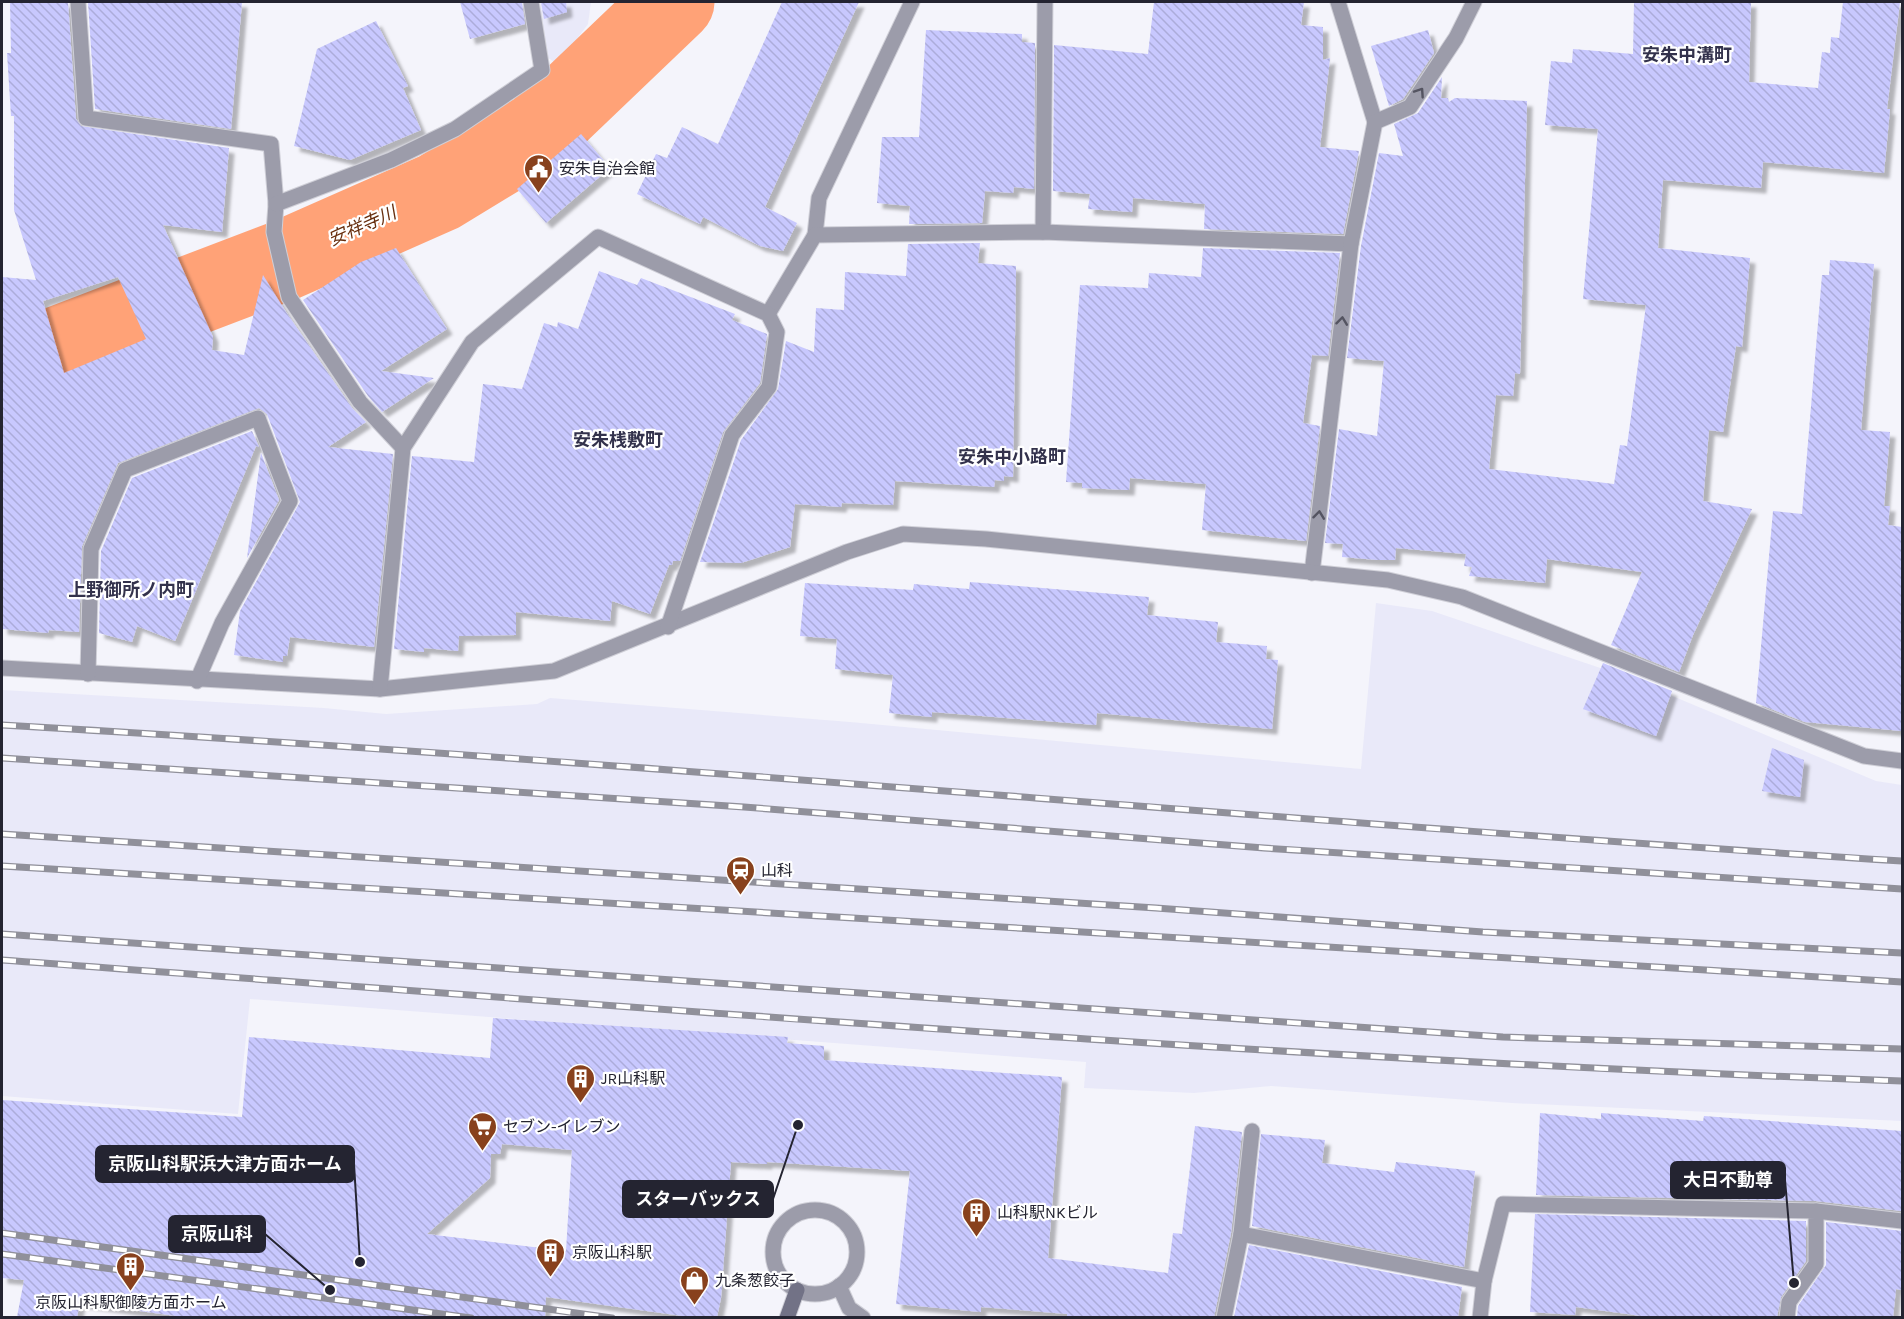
<svg xmlns="http://www.w3.org/2000/svg" width="1904" height="1319" viewBox="0 0 1904 1319" font-family="Karla,'Noto Sans JP',sans-serif">
<defs>
<pattern id="building-back-hatch" width="6" height="6" patternUnits="userSpaceOnUse" patternTransform="scale(1.5)"><rect width="6" height="6" fill="#c8c8fe"/><path d="M-1 5l2 2M0 0l6 6M5-1l2 2" fill="none" stroke="#acacda"/></pattern>
<filter id="shadow"><feDropShadow dx="5.5" dy="5.5" stdDeviation="1.5" flood-color="#0004"/></filter>
</defs>
<rect width="100%" height="100%" fill="#f4f4fb"/>
<!-- built -->
<g fill="#e9e9f9">
<path d="M 539,2 L 591,2 L 588,24 L 558,64 L 548,58 Z"/>
<path d="M 1376,603 L 1432,611 L 1627,677 L 1876,781 L 1902,785 L 1902,1121 L 1512,1103 L 1271,1086 L 1194,1093 L 1084,1088 L 1086,1062 L 250,999 L 238,1114 L 2,1096 L 2,690 L 324,708 L 386,714 L 537,704 L 550,698 L 850,722 L 1361,769 Z"/>
</g>
<g fill="none" stroke-linecap="round" stroke-linejoin="round">
<!-- river -->
<path stroke="#ffa277" stroke-width="81" d="M 2,368 L 285,260 L 439,192 L 538,132 L 674,2"/>
</g>
<!-- building -->
<g fill="url(#building-back-hatch)" fill-rule="evenodd" filter="url(#shadow)">
<path d="M 10,2 L 68,2 L 76,119 L 81,126 L 229,148 L 222,232 L 163,225 L 213,337 L 212,350 L 244,355 L 263,275 L 286,312 L 352,408 L 366,422 L 328,447 L 393,454 L 374,647 L 290,637 L 287,656 L 283,656 L 283,662 L 234,655 L 240,611 L 300,502 L 267,414 L 259,408 L 118,463 L 82,546 L 79,632 L 49,630 L 48,633 L 2,629 L 2,277 L 36,280 L 14,210 L 14,116 L 11,116 L 7,53 L 11,53 ZM 118,277 L 146,339 L 64,373 L 43,301 Z"/>
<path d="M 88,2 L 242,2 L 231,129 L 95,109 Z"/>
<path d="M 460,2 L 522,2 L 525,24 L 470,39 Z"/>
<path d="M 541,2 L 566,2 L 567,12 L 544,19 Z"/>
<path d="M 782,2 L 859,2 L 765,207 L 797,223 L 783,251 L 760,246 L 703,217 L 700,224 L 637,194 L 656,154 L 667,158 L 682,127 L 718,144 Z"/>
<path d="M 1154,2 L 1304,2 L 1301,25 L 1323,27 L 1323,60 L 1330,58 L 1320,147 L 1359,151 L 1343,234 L 1204,229 L 1205,204 L 1133,198 L 1132,212 L 1088,209 L 1090,194 L 1053,191 L 1054,45 L 1148,54 Z"/>
<path d="M 1634,2 L 1751,2 L 1749,82 L 1818,88 L 1822,52 L 1830,53 L 1831,37 L 1839,38 L 1843,2 L 1900,2 L 1887,109 L 1890,109 L 1884,173 L 1763,162 L 1761,188 L 1663,180 L 1658,248 L 1750,258 L 1742,347 L 1736,346 L 1723,432 L 1709,430 L 1703,501 L 1752,509 L 1693,635 L 1679,672 L 1611,645 L 1642,572 L 1547,559 L 1545,583 L 1469,576 L 1472,567 L 1464,566 L 1466,554 L 1396,548 L 1395,560 L 1378,560 L 1342,557 L 1343,544 L 1325,543 L 1339,429 L 1377,436 L 1384,361 L 1347,358 L 1361,246 L 1379,153 L 1403,156 L 1394,124 L 1418,113 L 1442,77 L 1441,98 L 1448,98 L 1449,102 L 1455,98 L 1527,101 L 1520,374 L 1515,373 L 1513,396 L 1496,395 L 1489,469 L 1614,484 L 1620,445 L 1627,446 L 1646,305 L 1583,299 L 1598,129 L 1545,125 L 1551,61 L 1572,63 L 1573,49 L 1633,54 Z"/>
<path d="M 376,21 L 408,86 L 403,88 L 421,130 L 350,160 L 294,146 L 317,49 Z"/>
<path d="M 926,30 L 1022,34 L 1022,42 L 1035,43 L 1034,189 L 1014,187 L 1013,193 L 985,191 L 982,223 L 909,224 L 910,206 L 877,203 L 882,137 L 919,137 Z"/>
<path d="M 1428,30 L 1434,53 L 1403,99 L 1389,106 L 1371,46 Z"/>
<path d="M 581,134 L 610,168 L 546,223 L 517,189 Z"/>
<path d="M 980,243 L 978,263 L 1016,266 L 1013,477 L 1004,476 L 1004,481 L 995,480 L 994,487 L 895,481 L 893,505 L 842,503 L 841,507 L 795,504 L 790,547 L 741,563 L 700,562 L 741,440 L 778,389 L 786,341 L 814,352 L 816,308 L 844,310 L 845,272 L 906,276 L 908,244 Z"/>
<path d="M 396,248 L 447,329 L 381,371 L 434,378 L 382,412 L 368,396 L 303,300 L 361,262 Z"/>
<path d="M 1203,248 L 1340,253 L 1328,356 L 1312,355 L 1303,423 L 1320,426 L 1306,541 L 1202,530 L 1206,484 L 1130,478 L 1129,490 L 1082,488 L 1082,483 L 1066,482 L 1080,285 L 1148,288 L 1149,273 L 1201,277 Z"/>
<path d="M 1830,260 L 1874,264 L 1861,430 L 1890,432 L 1884,506 L 1890,506 L 1888,525 L 1902,527 L 1902,731 L 1805,722 L 1756,703 L 1773,511 L 1802,514 L 1822,275 L 1829,275 Z"/>
<path d="M 599,271 L 637,285 L 641,278 L 735,314 L 732,320 L 767,334 L 760,383 L 723,432 L 680,561 L 673,561 L 672,565 L 669,565 L 650,614 L 612,601 L 610,621 L 516,612 L 516,635 L 459,636 L 458,651 L 424,648 L 424,652 L 394,649 L 412,456 L 474,462 L 483,384 L 522,389 L 544,323 L 557,327 L 558,322 L 578,329 Z"/>
<path d="M 252,431 L 259,447 L 256,446 L 175,641 L 137,626 L 132,642 L 99,633 L 101,551 L 132,478 Z"/>
<path d="M 261,453 L 279,500 L 247,558 Z"/>
<path d="M 970,582 L 1149,597 L 1147,615 L 1218,622 L 1216,642 L 1267,646 L 1266,659 L 1278,660 L 1272,729 L 1097,713 L 1096,725 L 932,712 L 932,717 L 889,713 L 893,675 L 835,669 L 837,639 L 800,636 L 805,583 L 913,590 L 914,584 L 969,589 Z"/>
<path d="M 1603,663 L 1672,691 L 1656,736 L 1583,709 Z"/>
<path d="M 1772,748 L 1804,760 L 1800,797 L 1762,791 Z"/>
<path d="M 493,1018 L 788,1037 L 787,1043 L 824,1046 L 824,1060 L 1062,1077 L 1048,1258 L 1168,1273 L 1173,1233 L 1182,1234 L 1195,1126 L 1242,1132 L 1231,1233 L 1214,1317 L 1067,1317 L 1067,1314 L 981,1307 L 981,1312 L 896,1304 L 910,1171 L 767,1162 L 767,1164 L 731,1162 L 721,1298 L 717,1317 L 690,1317 L 546,1297 L 545,1317 L 184,1317 L 80,1303 L 77,1317 L 17,1317 L 24,1280 L 2,1278 L 2,1100 L 242,1117 L 249,1037 L 490,1058 ZM 502,1144 L 572,1150 L 566,1251 L 427,1234 L 490,1178 L 491,1154 L 500,1154 Z"/>
<path d="M 1540,1113 L 1601,1119 L 1601,1113 L 1703,1121 L 1704,1116 L 1902,1131 L 1902,1211 L 1816,1201 L 1536,1195 Z"/>
<path d="M 1261,1134 L 1325,1140 L 1322,1163 L 1394,1172 L 1396,1162 L 1475,1171 L 1464,1267 L 1252,1226 Z"/>
<path d="M 1535,1214 L 1806,1221 L 1806,1261 L 1781,1297 L 1777,1317 L 1649,1317 L 1576,1307 L 1575,1315 L 1530,1312 Z"/>
<path d="M 1826,1222 L 1902,1231 L 1902,1290 L 1896,1289 L 1893,1317 L 1797,1317 L 1798,1306 L 1826,1265 Z"/>
<path d="M 1249,1245 L 1462,1287 L 1458,1317 L 1234,1317 Z"/>
</g>
<g fill="none" stroke-linecap="round" stroke-linejoin="round">
<defs>
<g id="lane">
<path d="M 1338,2 L 1375,122"/>
<path d="M 1816,1211 L 1902,1221"/>
<path d="M 1241,1234 L 1484,1281"/>
<path d="M 1224,1318 L 1241,1234 L 1252,1131"/>
<path d="M 1480,1318 L 1484,1281 L 1503,1204 L 1816,1211 L 1816,1264 L 1789,1302 L 1787,1318"/>
</g>
<g id="street">
<path d="M 78,2 L 86,118 L 271,144 L 276,204 L 274,232 L 289,297 L 360,402 L 403,448"/>
<path d="M 276,204 L 391,160 L 455,129 L 542,70 L 531,2"/>
<path d="M 1043,232 L 1045,2"/>
<path d="M 815,235 L 819,198 L 912,2"/>
<path d="M 768,314 L 815,235 L 1043,232 L 1351,244"/>
<path d="M 1312,573 L 1351,244 L 1375,122 L 1410,107 L 1456,38 L 1474,2"/>
<path d="M 2,668 L 380,689 L 554,671 L 847,552 L 903,534 L 986,539 L 1388,580 L 1462,597 L 1864,756 L 1902,761"/>
<path d="M 88,674 L 91,549 L 125,470 L 258,418 L 290,501 L 222,623 L 197,681"/>
<path d="M 380,689 L 403,448 L 472,342 L 598,237 L 768,314 L 777,332 L 769,387 L 732,435 L 668,627"/>
<circle cx="815" cy="1252" r="42"/>
<path d="M 839,1286 L 849,1308 L 863,1318"/>
</g>
<path id="secondary" d="M 787,1318 L 797,1290"/>
</defs>
<!-- lane casing -->
<use href="#lane" stroke="#cfcfd7" stroke-width="17"/>
<!-- street casing -->
<use href="#street" stroke="#cfcfd7" stroke-width="17"/>
<!-- secondary casing -->
<use href="#secondary" stroke="#cfcfd7" stroke-width="17"/>
<!-- lane -->
<use href="#lane" stroke="#9c9caa" stroke-width="15"/>
<!-- street -->
<use href="#street" stroke="#9c9caa" stroke-width="15"/>
<!-- secondary -->
<use href="#secondary" stroke="#727286" stroke-width="15"/>
<defs>
<g id="rail">
<path d="M 2,725 C 636,761 1268,821 1902,861"/>
<path d="M 2,758 L 744,807 L 1264,848 L 1902,889"/>
<path d="M 2,834 L 1156,908 L 1483,932 L 1902,953"/>
<path d="M 2,866 L 1902,982"/>
<path d="M 2,934 L 1503,1037 L 1902,1049"/>
<path d="M 2,960 C 635,1007 1268,1059 1902,1081"/>
<path d="M 2,1233 L 612,1318"/>
<path d="M 2,1254 L 471,1318"/>
</g>
</defs>
<!-- rail casing -->
<use href="#rail" stroke="#90909a" stroke-width="7"/>
<!-- rail -->
<use href="#rail" stroke="#fff" stroke-width="4.5" stroke-dasharray="14" stroke-linecap="butt"/>
</g>
<!-- one-way arrows -->
<defs><path id="oneway-chevron" d="M-2-3.5L2.5 0L-2 3.5" fill="none" stroke-width="1.6" stroke-linecap="round" stroke-linejoin="round" transform="scale(1.5)"/></defs>
<g stroke="#545461">
<use href="#oneway-chevron" transform="translate(1420 92) rotate(-56)"/>
<use href="#oneway-chevron" transform="translate(1342 321) rotate(-83)"/>
<use href="#oneway-chevron" transform="translate(1319 515) rotate(-83)"/>
</g>
<!-- icons -->
<defs>
<symbol id="civic-pin" viewBox="-11 -11 22 30"><path d="M0 17L-7.5 6A9.5 9.5 0 1 1 7.5 6Z" fill="#88411d" stroke="#fff"/><path d="M-.6-6.5H3V-4.5H.6V-3L4-1V1h2V6H-6V1h2V-1L-.6-3ZM-1.2 2.5V6h2.4V2.5Z" fill="#fff"/></symbol>
<symbol id="station-pin" viewBox="-11 -11 22 30"><path d="M0 17L-7.5 6A9.5 9.5 0 1 1 7.5 6Z" fill="#88411d" stroke="#fff"/><path d="M-3-6H3Q5-6 5-4V2Q5 4 3 4L4.5 6H3L1.5 4h-3L-3 6H-4.5L-3 4Q-5 4-5 2V-4Q-5-6-3-6ZM-3.5-4v3h7v-3ZM-3.5 1v1.5H-2V1ZM2 1v1.5H3.5V1Z" fill="#fff"/></symbol>
<symbol id="building-pin" viewBox="-11 -11 22 30"><path d="M0 17L-7.5 6A9.5 9.5 0 1 1 7.5 6Z" fill="#88411d" stroke="#fff"/><path d="M-4-6H4V6H1V3H-1V6H-4ZM-2.5-4.3h1.7v1.8h-1.7ZM.8-4.3h1.7v1.8H.8ZM-2.5-1h1.7V.8h-1.7ZM.8-1h1.7V.8H.8Z" fill="#fff"/></symbol>
<symbol id="supermarket-pin" viewBox="-11 -11 22 30"><path d="M0 17L-7.5 6A9.5 9.5 0 1 1 7.5 6Z" fill="#88411d" stroke="#fff"/><path d="M-6-5.5h2.5l.6 2H6L4.5 2H-2.5L-4.4-4H-6ZM-1.5 3.2a1.3 1.3 0 1 0 .1 0ZM3 3.2a1.3 1.3 0 1 0 .1 0Z" fill="#fff"/></symbol>
<symbol id="shop-pin" viewBox="-11 -11 22 30"><path d="M0 17L-7.5 6A9.5 9.5 0 1 1 7.5 6Z" fill="#88411d" stroke="#fff"/><path d="M-5-2.5h2.3a2.7 3.5 0 0 1 5.4 0H5L5.5 6h-11ZM-1.5-2.5h3a1.5 2.3 0 0 0-3 0Z" fill="#fff"/></symbol>
</defs>
<g fill-rule="evenodd">
<use href="#civic-pin" x="522" y="152" width="33" height="45"/>
<use href="#station-pin" x="724" y="854" width="33" height="45"/>
<use href="#building-pin" x="564" y="1062" width="33" height="45"/>
<use href="#supermarket-pin" x="466" y="1110" width="33" height="45"/>
<use href="#building-pin" x="960" y="1196" width="33" height="45"/>
<use href="#building-pin" x="534" y="1236" width="33" height="45"/>
<use href="#building-pin" x="114" y="1250" width="33" height="45"/>
<use href="#shop-pin" x="678" y="1264" width="33" height="45"/>
</g>
<g text-anchor="middle" dominant-baseline="central" stroke-width="4.5" stroke-linejoin="round" paint-order="stroke">
<!-- poi labels -->
<g font-size="16" fill="#242431" stroke="#fff" text-anchor="start">
<text x="559" y="168">安朱自治会館</text>
<text x="761" y="870">山科</text>
<text x="601" y="1078">JR山科駅</text>
<text x="503" y="1126">セブン-イレブン</text>
<text x="997" y="1212">山科駅NKビル</text>
<text x="572" y="1252">京阪山科駅</text>
<text x="715" y="1280">九条葱餃子</text>
<text x="131" y="1302" text-anchor="middle">京阪山科駅御陵方面ホーム</text>
</g>
<!-- neighbourhood labels -->
<g font-size="18" font-weight="bold" fill="#33324c" stroke="#fff">
<text x="1687" y="55">安朱中溝町</text>
<text x="618" y="440">安朱桟敷町</text>
<text x="1012" y="457">安朱中小路町</text>
<text x="131" y="590">上野御所ノ内町</text>
</g>
<!-- water labels -->
<g font-size="18" font-style="italic" fill="#672e0e" stroke="#fff">
<text transform="translate(362 226) rotate(-24)">安祥寺川</text>
</g>
</g>
<!-- callouts -->
<path fill="none" stroke="#242431" stroke-width="2" d="M360 1262L354 1164M1794 1283L1785 1180M798 1125L773 1199M330 1290L265 1234"/>
<g fill="#242431" stroke="#fff" stroke-width="2">
<circle cx="360" cy="1262" r="6"/>
<circle cx="1794" cy="1283" r="6"/>
<circle cx="798" cy="1125" r="6"/>
<circle cx="330" cy="1290" r="6"/>
</g>
<g fill="#242431" stroke="#242431" stroke-width="2">
<rect x="96" y="1146" width="258" height="36" rx="6"/>
<rect x="1671" y="1162" width="114" height="36" rx="6"/>
<rect x="623" y="1181" width="150" height="36" rx="6"/>
<rect x="169" y="1216" width="96" height="36" rx="6"/>
</g>
<g font-size="18" text-anchor="middle" font-weight="bold" fill="#fff">
<text x="225" y="1170">京阪山科駅浜大津方面ホーム</text>
<text x="1728" y="1186">大日不動尊</text>
<text x="698" y="1205">スターバックス</text>
<text x="217" y="1240">京阪山科</text>
</g>
<!-- border -->
<rect width="1904" height="1319" fill="none" stroke="#242431" stroke-width="6"/>
</svg>
